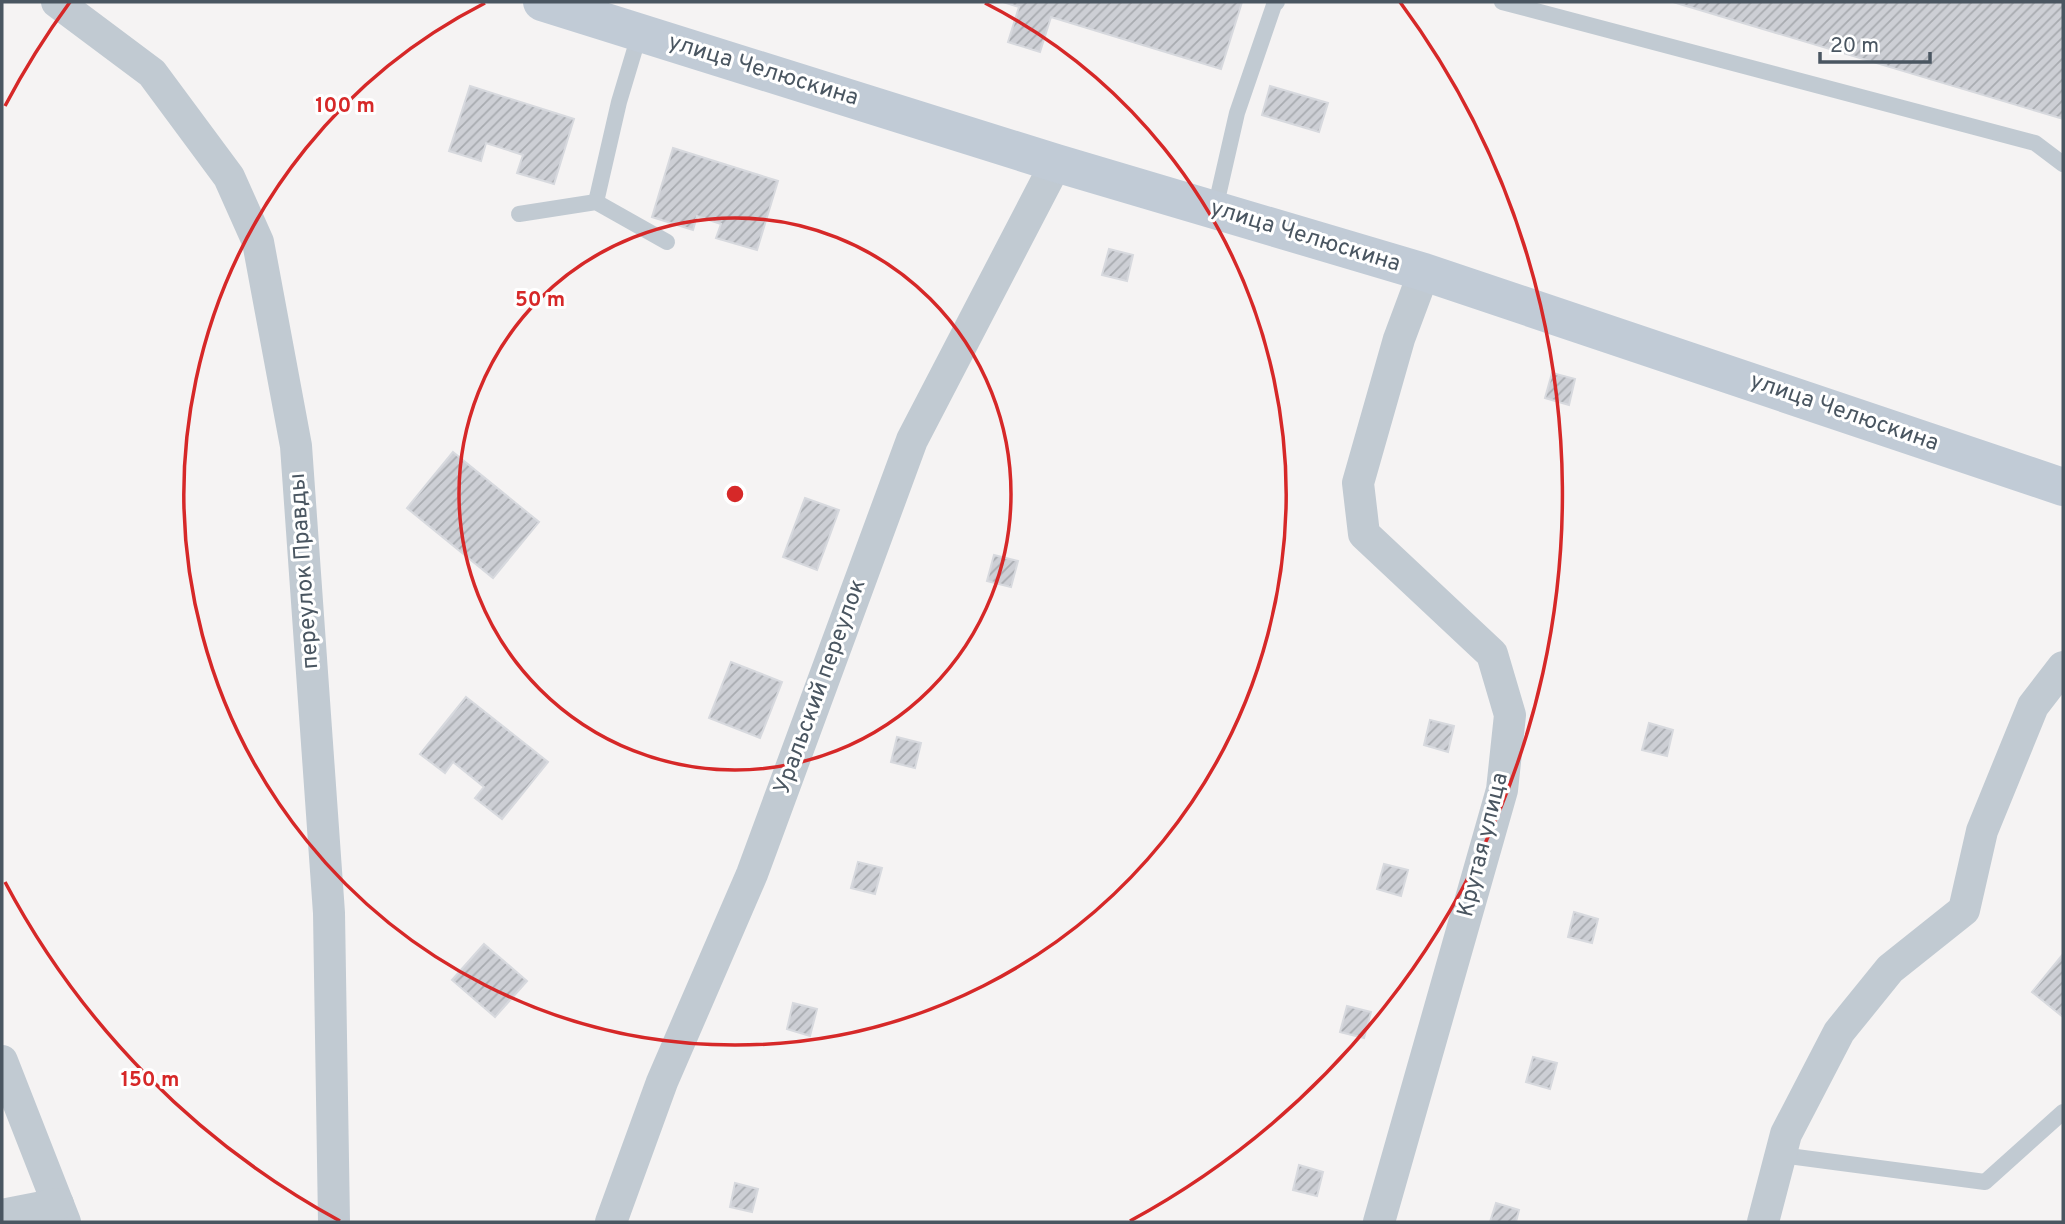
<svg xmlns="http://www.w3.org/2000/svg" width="2065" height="1224" viewBox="0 0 2065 1224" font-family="Overpass,sans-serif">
<defs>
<pattern id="building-hatch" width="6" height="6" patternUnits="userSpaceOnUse" patternTransform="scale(1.75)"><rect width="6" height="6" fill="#cdcfd5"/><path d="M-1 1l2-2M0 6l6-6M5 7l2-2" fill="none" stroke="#a8abb0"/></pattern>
</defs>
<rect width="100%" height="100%" fill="#f5f3f3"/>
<!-- building -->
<g fill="url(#building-hatch)" stroke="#d7d9de" stroke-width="2">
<path d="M 1003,2 L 1242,2 L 1221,69 L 1051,17 L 1040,52 L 1008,42 L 1019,7 Z"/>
<path d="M 1673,2 L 2063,2 L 2063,119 Z"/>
<path d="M 470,86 L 574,119 L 554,184 L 517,173 L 523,155 L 486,143 L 481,161 L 449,151 Z"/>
<path d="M 1270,86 L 1328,103 L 1319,132 L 1262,115 Z"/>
<path d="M 673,148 L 778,181 L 757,250 L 716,238 L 721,224 L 697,216 L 693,230 L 652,217 Z"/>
<path d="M 1109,249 L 1133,255 L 1127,281 L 1102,275 Z"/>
<path d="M 1552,373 L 1575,379 L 1569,405 L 1545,398 Z"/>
<path d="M 453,452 L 539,522 L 493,578 L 407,508 Z"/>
<path d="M 805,498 L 839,510 L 817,570 L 783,557 Z"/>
<path d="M 994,555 L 1018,561 L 1011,587 L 987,581 Z"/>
<path d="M 731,662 L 782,682 L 760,738 L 709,718 Z"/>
<path d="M 466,697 L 548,762 L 502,819 L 475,798 L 484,787 L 453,762 L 445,773 L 420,754 Z"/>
<path d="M 1430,720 L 1454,726 L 1448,752 L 1424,745 Z"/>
<path d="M 1649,723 L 1673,730 L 1667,756 L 1642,750 Z"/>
<path d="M 897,737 L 921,743 L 915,768 L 891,762 Z"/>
<path d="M 858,862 L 882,868 L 875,894 L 851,888 Z"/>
<path d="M 1384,864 L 1408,870 L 1401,896 L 1377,889 Z"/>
<path d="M 1574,912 L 1598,919 L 1592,943 L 1568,937 Z"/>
<path d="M 484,944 L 527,981 L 495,1017 L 452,980 Z"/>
<path d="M 2063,954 L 2063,1017 L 2032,992 Z"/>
<path d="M 793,1003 L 817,1009 L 810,1036 L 787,1029 Z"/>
<path d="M 1347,1006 L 1371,1012 L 1364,1038 L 1340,1032 Z"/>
<path d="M 1533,1057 L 1557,1063 L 1550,1089 L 1526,1082 Z"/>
<path d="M 1299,1165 L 1323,1172 L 1317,1196 L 1293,1190 Z"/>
<path d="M 735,1183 L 758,1189 L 752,1212 L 730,1207 Z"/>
<path d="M 1496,1203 L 1519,1210 L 1516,1222 L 1490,1222 Z"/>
</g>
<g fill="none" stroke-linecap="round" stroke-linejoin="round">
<!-- service -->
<g stroke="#c1cad2" stroke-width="16">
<path d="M 1502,2 L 2035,143 L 2063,164"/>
<path d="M 596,202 L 619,102 L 640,32"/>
<path d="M 1215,209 L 1237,113 L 1274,5 L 1277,2"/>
<path d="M 519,214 L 596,202 L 667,242"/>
<path d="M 1781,1155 L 1985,1182 L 2063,1112"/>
</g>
<!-- minor -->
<g stroke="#c1cad2" stroke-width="32">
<path d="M 57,2 L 152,73 L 229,177 L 258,242 L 296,446 L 329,913 L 334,1222"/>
<path d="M 2,1061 L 65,1222"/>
<path d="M 2,1215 L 58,1204"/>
<path d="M 611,1222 L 662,1082 L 752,874 L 912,440 L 1056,163"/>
<path d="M 1379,1222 L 1502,790 L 1510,715 L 1492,654 L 1364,534 L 1358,483 L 1399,339 L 1424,272"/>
<path d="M 1763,1222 L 1786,1134 L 1839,1032 L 1890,969 L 1964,910 L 1982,831 L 2033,706 L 2063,667"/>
</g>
<!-- secondary -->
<path stroke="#c1cbd6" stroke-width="38" d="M 542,2 L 1056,163 L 1424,272 L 2063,487"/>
</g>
<!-- distance rings -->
<g fill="none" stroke="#d62828" stroke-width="3.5">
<circle cx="735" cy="494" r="276"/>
<path d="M985 3A551 551 0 1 1 485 3"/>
<path d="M340 1221A827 827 0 0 1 5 882M5 106A827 827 0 0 1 70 2M1400 2A827 827 0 0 1 1130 1221"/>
</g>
<g text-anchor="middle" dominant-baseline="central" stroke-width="6" stroke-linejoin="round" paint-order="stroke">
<!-- street labels -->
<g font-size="23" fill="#4a5661" stroke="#fff">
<text transform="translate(763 71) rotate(17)">улица Челюскина</text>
<text transform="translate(1305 237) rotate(17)">улица Челюскина</text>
<text transform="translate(1844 413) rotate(19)">улица Челюскина</text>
<text transform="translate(305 571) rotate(-94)">переулок Правды</text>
<text transform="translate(821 687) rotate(-70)">Уральский переулок</text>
<text transform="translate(1484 845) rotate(-76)">Крутая улица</text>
</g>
</g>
<circle cx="735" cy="494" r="10" fill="#d62828" stroke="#fff" stroke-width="3.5"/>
<g font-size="21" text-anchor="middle" font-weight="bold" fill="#d62828" stroke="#fff" stroke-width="6" stroke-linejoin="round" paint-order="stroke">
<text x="345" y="112">100 m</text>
<text x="540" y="306">50 m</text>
<text x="150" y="1086">150 m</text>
</g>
<!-- border -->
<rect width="2065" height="1224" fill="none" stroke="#4a5661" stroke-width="7"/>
<!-- scale -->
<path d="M1820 52v10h110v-10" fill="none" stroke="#4a5661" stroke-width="3.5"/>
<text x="1830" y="52" font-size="21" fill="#4a5661" stroke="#ffffff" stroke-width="5" paint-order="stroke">20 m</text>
</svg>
